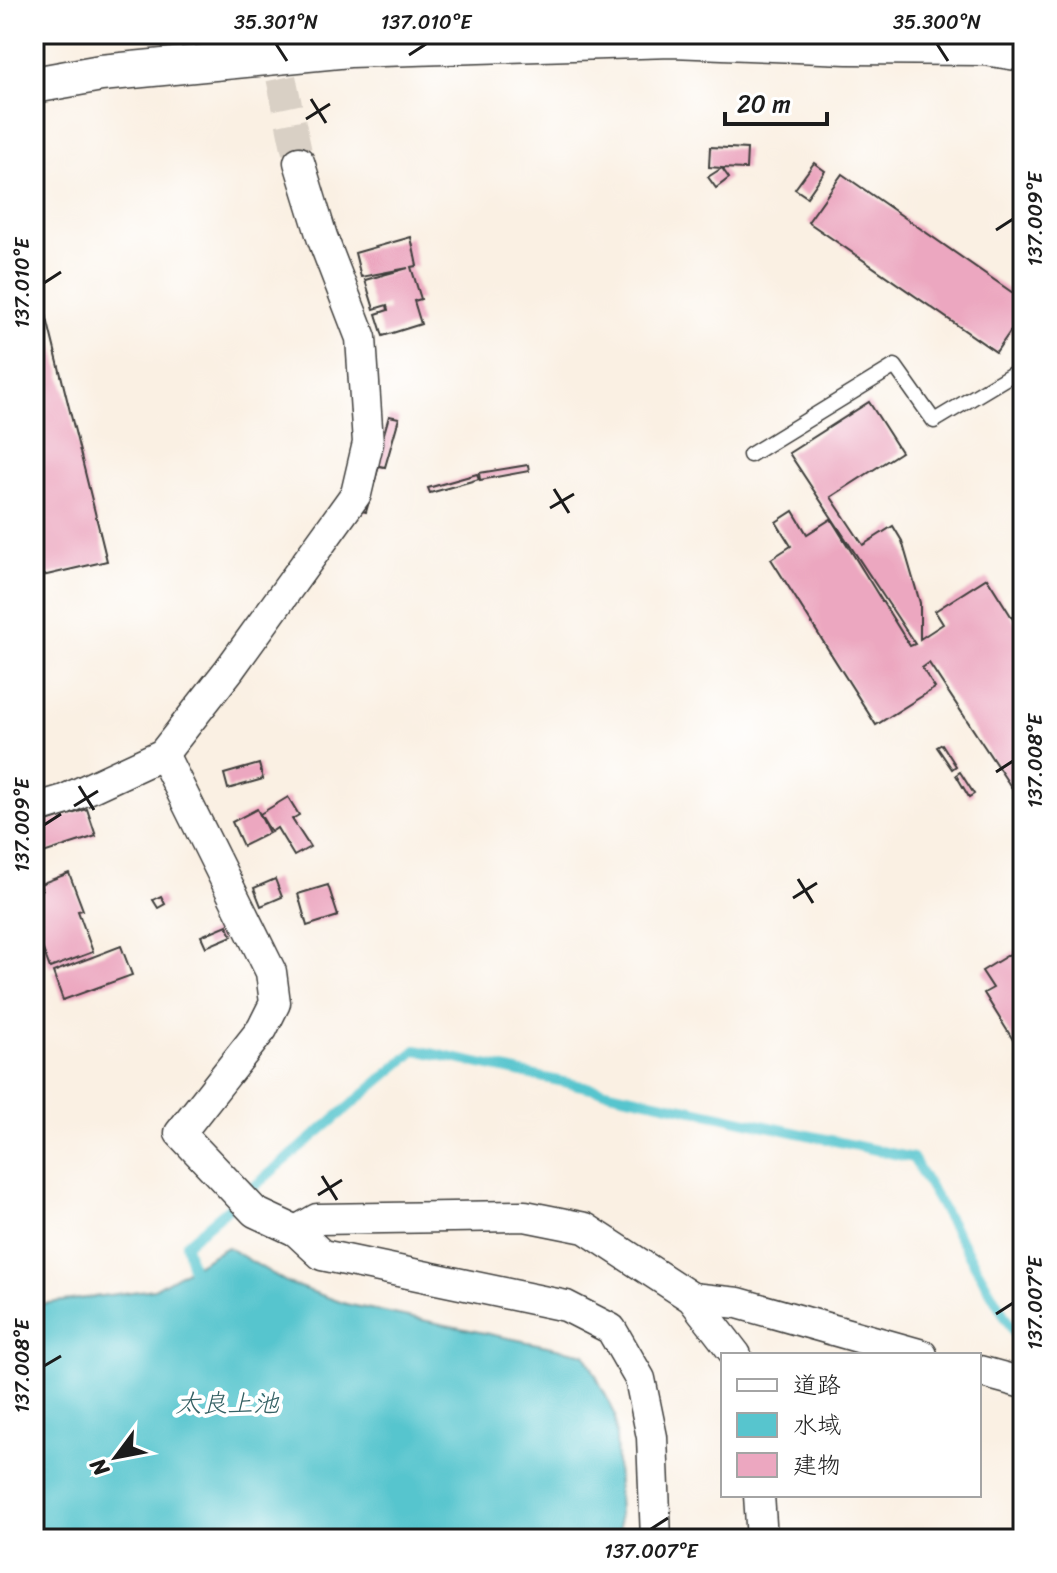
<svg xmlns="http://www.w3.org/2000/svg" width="1057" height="1573" viewBox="0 0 1057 1573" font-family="Sriracha,'Klee One',sans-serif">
<rect width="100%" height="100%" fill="#fff"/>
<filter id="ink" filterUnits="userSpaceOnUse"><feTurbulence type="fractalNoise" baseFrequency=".0125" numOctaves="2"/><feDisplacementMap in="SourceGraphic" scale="16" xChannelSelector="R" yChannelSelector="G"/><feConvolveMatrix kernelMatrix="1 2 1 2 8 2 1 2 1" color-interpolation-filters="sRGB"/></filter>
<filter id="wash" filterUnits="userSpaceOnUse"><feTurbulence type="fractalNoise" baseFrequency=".006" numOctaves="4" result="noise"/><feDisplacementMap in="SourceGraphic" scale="32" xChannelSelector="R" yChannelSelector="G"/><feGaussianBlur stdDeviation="1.8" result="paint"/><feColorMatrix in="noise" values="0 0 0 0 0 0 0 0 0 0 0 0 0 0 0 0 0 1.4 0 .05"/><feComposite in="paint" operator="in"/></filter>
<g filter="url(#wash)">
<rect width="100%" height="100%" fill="#faf0e3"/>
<!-- water -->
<path fill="#57c5ce" stroke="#3a7075" stroke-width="2" d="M 227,1247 L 288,1283 L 346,1304 L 585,1354 L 615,1414 L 620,1539 L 34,1539 L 34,1305 L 154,1289 Z"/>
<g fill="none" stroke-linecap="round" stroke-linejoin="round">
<!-- stream -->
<path stroke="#57c5ce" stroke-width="10" d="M 195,1281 L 186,1244 L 416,1050 L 913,1158 L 1023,1348"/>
</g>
<g id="blocks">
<!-- building -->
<g fill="#eca7c0">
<path d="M 710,147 L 747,149 L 746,169 L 722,168 L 729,178 L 716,188 L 708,177 L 722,168 L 709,167 Z"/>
<path d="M 814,163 L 825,171 L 807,197 L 795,189 Z"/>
<path d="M 842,174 L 1023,300 L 1023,313 L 996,352 L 808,222 Z"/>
<path d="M 411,237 L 417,266 L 411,267 L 421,299 L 414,301 L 421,324 L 383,336 L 376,314 L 388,310 L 387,305 L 374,309 L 365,280 L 408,268 L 361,277 L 355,253 Z"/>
<path d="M 34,266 L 107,561 L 34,578 Z"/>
<path d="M 869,402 L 901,452 L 831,497 L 863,545 L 893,526 L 902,541 L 920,603 L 920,639 L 943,624 L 935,611 L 987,578 L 1023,635 L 1023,805 L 929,663 L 922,668 L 935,688 L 876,725 L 771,559 L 791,546 L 776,522 L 793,511 L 807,534 L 831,519 L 910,646 L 915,644 L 789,453 Z"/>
<path d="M 389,416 L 399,418 L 385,467 L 379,466 L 366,512 L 362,511 Z"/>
<path d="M 528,465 L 529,471 L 480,480 L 479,473 Z"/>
<path d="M 477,474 L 479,479 L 430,493 L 428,488 Z"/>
<path d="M 942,744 L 956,766 L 952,769 L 937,747 Z"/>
<path d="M 259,764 L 263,779 L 228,789 L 224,774 Z"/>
<path d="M 960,772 L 974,794 L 969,797 L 956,775 Z"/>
<path d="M 288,797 L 299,815 L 292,819 L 310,847 L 294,856 L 277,828 L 271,832 L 260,814 Z"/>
<path d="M 87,809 L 96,836 L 34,856 L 34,826 Z"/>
<path d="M 257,809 L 269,833 L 243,846 L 232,822 Z"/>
<path d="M 69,873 L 83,910 L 78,911 L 93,952 L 50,968 L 34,926 L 34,893 L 42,890 L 40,884 Z"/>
<path d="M 275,879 L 282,897 L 261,906 L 254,888 Z"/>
<path d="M 328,885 L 338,916 L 307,926 L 298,894 Z"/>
<path d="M 161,896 L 165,904 L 158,908 L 153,900 Z"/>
<path d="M 227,925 L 232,936 L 206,947 L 201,936 Z"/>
<path d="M 121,946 L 132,975 L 63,1000 L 53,972 Z"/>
<path d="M 1023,946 L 1023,1056 L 984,993 L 993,988 L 982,971 Z"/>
</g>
</g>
</g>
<g filter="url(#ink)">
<use href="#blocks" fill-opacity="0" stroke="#3d3c3a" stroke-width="2"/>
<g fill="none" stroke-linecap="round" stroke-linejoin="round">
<!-- minor-tunnel -->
<path stroke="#d9d0c5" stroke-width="30" stroke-dasharray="30 15" stroke-linecap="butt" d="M 272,34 L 299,162"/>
<defs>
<path id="service" d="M 750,455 L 895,366 L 934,421 L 1019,370 L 1023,373"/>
<g id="minor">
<path d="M 163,754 L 271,972 L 275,1003 L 262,1029 L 180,1133 L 255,1212 L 296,1231 L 322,1255 L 566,1306 L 611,1329 L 640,1379 L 652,1437 L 656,1539"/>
<path d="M 34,809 L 64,800 L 163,754 L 229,670 L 356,494 L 368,443 L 361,338 L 322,237 L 299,162"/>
<path d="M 296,1231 L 317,1219 L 525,1216 L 585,1228 L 692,1298 L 736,1355"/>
<path d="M 692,1298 L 738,1303 L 922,1355"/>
<path d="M 979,1371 L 1023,1383"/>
<path d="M 759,1495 L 762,1539"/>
</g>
<path id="tertiary" d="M 34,85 L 101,73 L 349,49 L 672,39 L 847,46 L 985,47 L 1023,53"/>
</defs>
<!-- service casing -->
<use href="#service" stroke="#3d3c3a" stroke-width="17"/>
<!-- minor casing -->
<use href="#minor" stroke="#3d3c3a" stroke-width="33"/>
<!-- tertiary casing -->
<use href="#tertiary" stroke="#3d3c3a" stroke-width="39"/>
<!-- service -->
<use href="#service" stroke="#fff" stroke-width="14"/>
<!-- minor -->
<use href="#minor" stroke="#fff" stroke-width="30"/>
<!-- tertiary -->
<use href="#tertiary" stroke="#fff" stroke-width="36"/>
</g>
</g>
<!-- ticks -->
<path fill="none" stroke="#1c1c1c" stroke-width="3" d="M 276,44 L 287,61M 937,44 L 948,61M 409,55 L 426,44M 311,99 L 326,123M 306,119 L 330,104M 996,230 L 1013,219M 44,283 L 61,272M 554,489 L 569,513M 550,508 L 574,494M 996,772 L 1013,761M 79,786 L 94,810M 74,806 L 98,791M 44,825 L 61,814M 798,879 L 813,903M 793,898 L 817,883M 322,1176 L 337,1200M 318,1195 L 342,1180M 996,1314 L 1013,1303M 44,1366 L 61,1356M 651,1529 L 668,1518"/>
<g text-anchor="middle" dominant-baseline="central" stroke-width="8" stroke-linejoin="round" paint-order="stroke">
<!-- water labels -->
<g font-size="26" font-style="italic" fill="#346063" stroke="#fff">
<text x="227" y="1403">太良上池</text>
</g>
</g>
<!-- margin -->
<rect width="1057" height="1573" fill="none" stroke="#fff" stroke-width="88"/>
<!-- legend -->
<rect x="721" y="1353" width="260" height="144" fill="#ffffff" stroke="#a4a4a4" stroke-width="2"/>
<rect x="737" y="1379" width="40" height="12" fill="#ffffff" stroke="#a4a4a4" stroke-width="2"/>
<text x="793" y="1393" font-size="24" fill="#1c1c1c">道路</text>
<rect x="737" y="1413" width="40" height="24" fill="#57c5ce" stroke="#a4a4a4" stroke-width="2"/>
<text x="793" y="1433" font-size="24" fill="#1c1c1c">水域</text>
<rect x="737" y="1453" width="40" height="24" fill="#eca7c0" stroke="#a4a4a4" stroke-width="2"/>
<text x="793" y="1473" font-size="24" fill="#1c1c1c">建物</text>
<!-- north arrow -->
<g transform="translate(116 1457) rotate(238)" stroke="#ffffff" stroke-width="6" paint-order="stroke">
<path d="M0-6L14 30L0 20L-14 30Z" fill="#1c1c1c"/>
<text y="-12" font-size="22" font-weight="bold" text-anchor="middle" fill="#1c1c1c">N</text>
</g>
<!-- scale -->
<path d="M725 112v12h102v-12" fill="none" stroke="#1c1c1c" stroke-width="4"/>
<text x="737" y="112" font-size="24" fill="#1c1c1c" stroke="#ffffff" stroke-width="6" paint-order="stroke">20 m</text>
<rect x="44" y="44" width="969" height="1485" fill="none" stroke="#1c1c1c" stroke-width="3"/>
<g font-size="20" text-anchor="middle" fill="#1c1c1c">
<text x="276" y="29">35.301°N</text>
<text x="426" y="29">137.010°E</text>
<text x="937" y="29">35.300°N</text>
<text transform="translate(1035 219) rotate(-90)" y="7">137.009°E</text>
<text transform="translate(22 283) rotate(-90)" y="7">137.010°E</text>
<text transform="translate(1035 761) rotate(-90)" y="7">137.008°E</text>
<text transform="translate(22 825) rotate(-90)" y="7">137.009°E</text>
<text transform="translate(1035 1303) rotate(-90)" y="7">137.007°E</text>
<text transform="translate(22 1366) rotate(-90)" y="7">137.008°E</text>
<text x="651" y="1558">137.007°E</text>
</g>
</svg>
